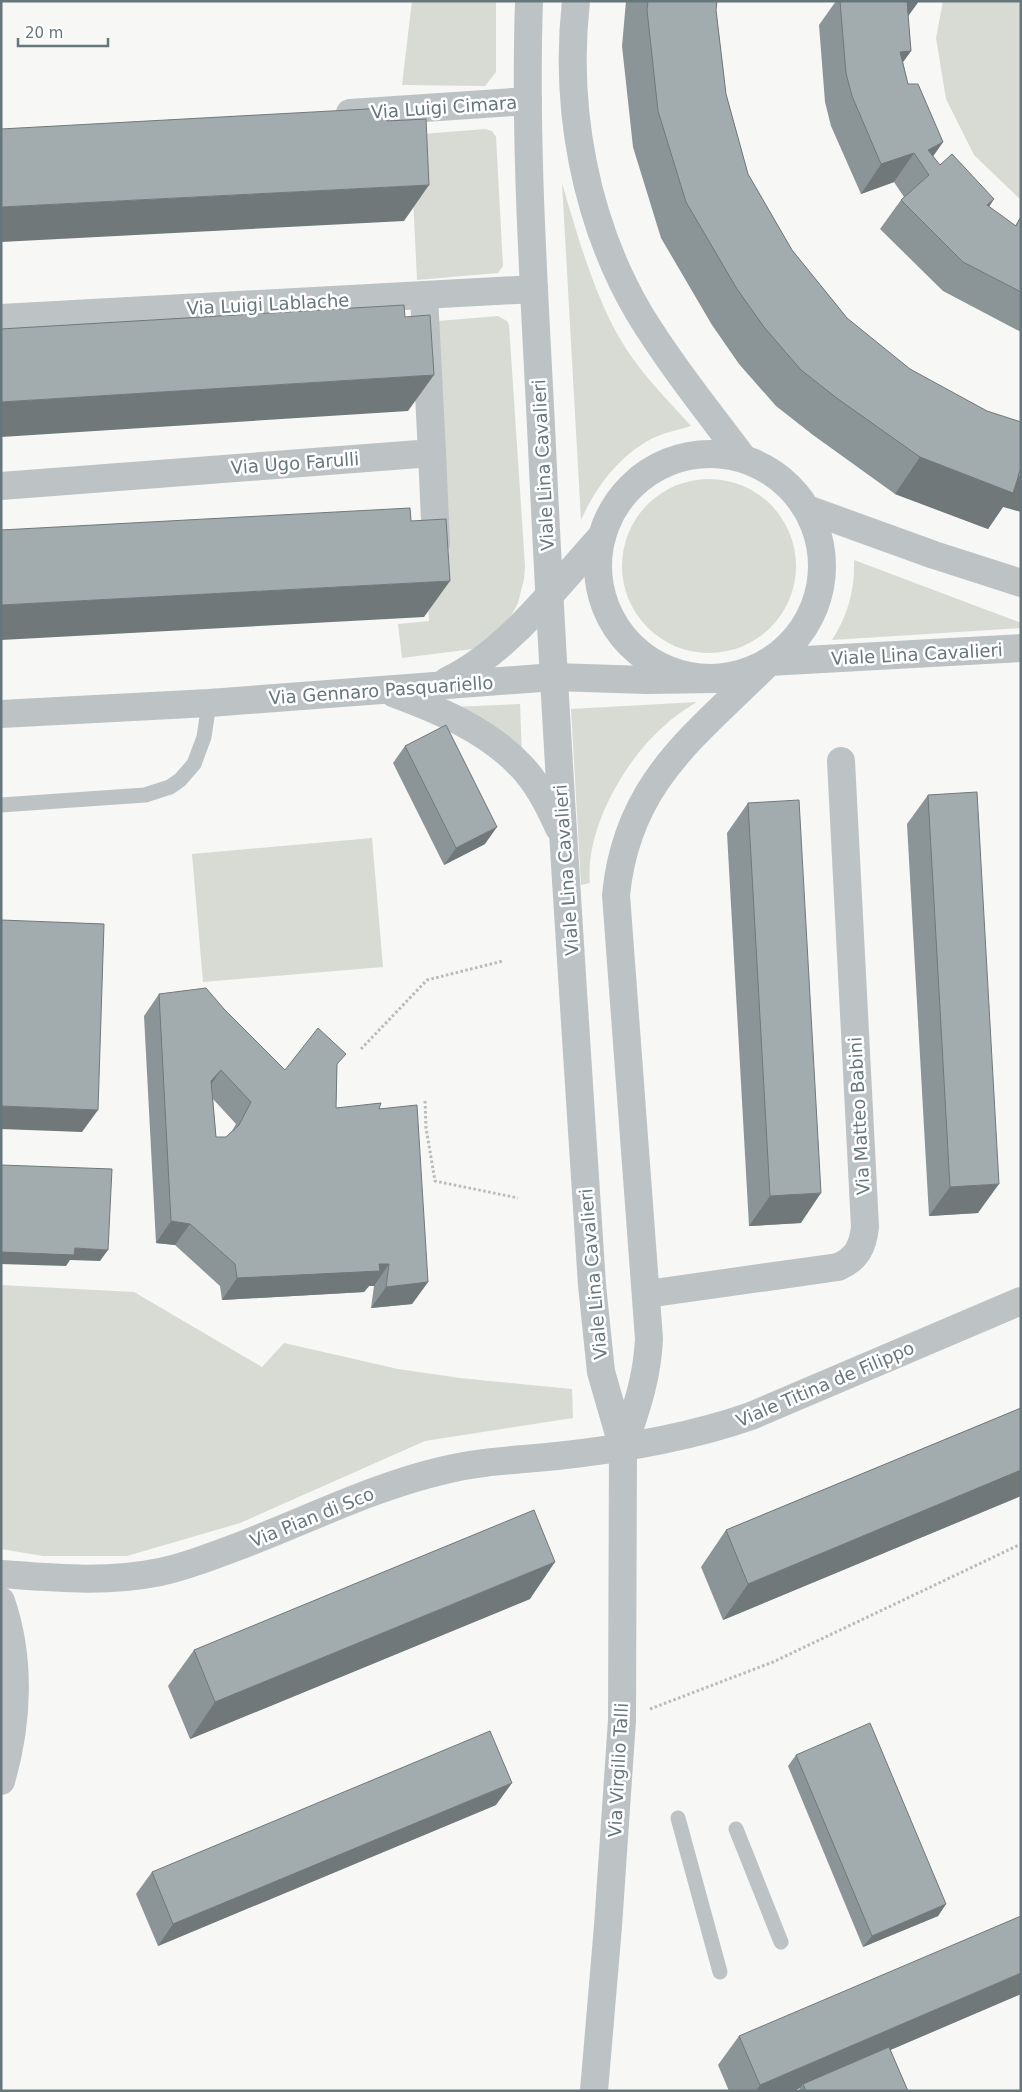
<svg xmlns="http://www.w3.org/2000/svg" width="1022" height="2092" viewBox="0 0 1022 2092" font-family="'DejaVu Sans',sans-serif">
<rect width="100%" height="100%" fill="#f7f7f5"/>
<!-- green -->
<g fill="#d8dbd4">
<path d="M 412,1 L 496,1 L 496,72 L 485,86 L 402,85 Z"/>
<path d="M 943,1 L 1021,1 L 1021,200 L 974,155 L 946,99 L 936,38 Z"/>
<path d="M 485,129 L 492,131 L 496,137 L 503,266 L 498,273 L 417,280 L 410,135 Z"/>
<path d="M 562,183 C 576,231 594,294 619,337 C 638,371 666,398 691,426 C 678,430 663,433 651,439 C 618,457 596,487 581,520 Z"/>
<path d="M 498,316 L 507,321 L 509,325 L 525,566 L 524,579 L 518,603 L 506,625 L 473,649 L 402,658 L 398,624 L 429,621 L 426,564 L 449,563 L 438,321 Z"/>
<circle cx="709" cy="566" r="87"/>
<path d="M 854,560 L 1021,623 L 1021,628 L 832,640 C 848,615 855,590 854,560 Z"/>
<path d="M 697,702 C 685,709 673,717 663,727 C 624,761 585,830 590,883 L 581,885 L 571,709 Z"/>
<path d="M 520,704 L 522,755 L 452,707 Z"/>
<path d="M 372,838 L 383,967 L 203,982 L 192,854 Z"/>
<path d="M 1,1285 L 134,1292 L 262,1367 L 284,1343 L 398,1369 L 460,1378 L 572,1389 L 573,1418 L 425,1441 L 240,1523 L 127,1556 L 43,1556 L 1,1549 Z"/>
</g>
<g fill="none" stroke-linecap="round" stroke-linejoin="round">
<!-- path -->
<g stroke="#b7bbbc" stroke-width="3" stroke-dasharray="2.5 2.5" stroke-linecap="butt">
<path d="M 361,1049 L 427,980 L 503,961"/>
<path d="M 425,1101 L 426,1128 L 435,1181 L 518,1198"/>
<path d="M 650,1709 L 773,1662 L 1021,1544"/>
</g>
<!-- service -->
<g stroke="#bdc2c4" stroke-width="15">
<path d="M 1,805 L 145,795 L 170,787 L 180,780 L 194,764 L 204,737 L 209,703"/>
<path d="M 678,1818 L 720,1972"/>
<path d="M 736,1829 L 781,1942"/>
</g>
<!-- minor -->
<g stroke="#bdc2c4" stroke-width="28">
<path d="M 529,1 C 524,150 535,299 542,447 C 555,727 574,1006 592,1285 L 601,1372 L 623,1448"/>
<path d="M 576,1 C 564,107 585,221 639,313 C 670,364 708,411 743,458"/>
<path d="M 350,113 L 528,101"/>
<path d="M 1,318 L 534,289"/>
<path d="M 432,453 L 436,543"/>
<circle cx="710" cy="566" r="112"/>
<path d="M 1,486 L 432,453 L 424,296"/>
<path d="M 807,509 L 934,555 L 1021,583"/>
<path d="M 447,681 C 508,652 557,585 602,536"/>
<path d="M 393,693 C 439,710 487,730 521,766 C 538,784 549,806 559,828"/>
<path d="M 1,714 L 209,703 L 554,677 L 646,680 L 716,679"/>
<path d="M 647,1294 L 838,1267 C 857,1259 863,1246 865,1227 L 841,761"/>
<path d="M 623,1448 C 636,1409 647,1380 649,1339 L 616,895 C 627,782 695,736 769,662 L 1021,648"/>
<path d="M 1,1601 C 21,1659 18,1723 1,1781"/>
</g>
<!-- tertiary -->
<g stroke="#bdc2c4" stroke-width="28">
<path d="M 1,1574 C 55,1578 107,1583 160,1572 C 185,1567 210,1557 234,1548 C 304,1522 371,1487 445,1470 C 481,1461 519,1460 557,1456 C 622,1449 688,1438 751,1416 L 1021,1301"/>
<path d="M 594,2091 L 608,1926 L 622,1720 L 623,1448"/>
</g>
</g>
<!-- wall -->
<g fill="#8b9496" fill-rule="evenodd">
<path d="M 626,1 L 717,1 L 716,10 L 726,94 L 748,174 L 792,250 L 847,318 L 1003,507 L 988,529 L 895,494 L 813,435 L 776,406 L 739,364 L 712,325 L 661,238 L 633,147 L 622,46 Z"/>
<path d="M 836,1 L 919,1 L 908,16 L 911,51 L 903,62 L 908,84 L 943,142 L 933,156 L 940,165 L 994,199 L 989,207 L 1015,226 L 1020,218 L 1021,218 L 1021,332 L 943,291 L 880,229 L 901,200 L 904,197 L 894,182 L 861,194 L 831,126 L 825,102 L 819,25 Z"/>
<path d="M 405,746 L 485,844 L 444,865 L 393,763 Z"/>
<path d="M 928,795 L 978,1213 L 929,1216 L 907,824 Z"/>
<path d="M 748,803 L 801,1223 L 749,1226 L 727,833 Z"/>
<path d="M 159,994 L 224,1009 L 285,1070 L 337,1066 L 336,1108 L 379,1109 L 428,1282 L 412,1304 L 371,1308 L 374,1286 L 369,1286 L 364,1292 L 222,1300 L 220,1286 L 175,1245 L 156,1243 L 144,1016 ZM 213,1099 L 236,1124 L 232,1131 L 226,1137 L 216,1137 Z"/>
<path d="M 1021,1408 L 1021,1496 L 723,1620 L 701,1567 L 726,1530 Z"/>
<path d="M 530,1599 L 190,1739 L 168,1686 L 194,1650 Z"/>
<path d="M 796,1755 L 946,1904 L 938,1916 L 863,1947 L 788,1766 Z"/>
<path d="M 496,1805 L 158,1946 L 136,1894 L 152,1872 Z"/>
<path d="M 1021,1994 L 890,2050 L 908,2091 L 799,2091 L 800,2088 L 794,2091 L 729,2091 L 718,2065 L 739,2036 Z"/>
</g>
<!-- shaded-wall -->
<g fill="#71787a">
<path d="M 843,1 L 919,1 L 906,19 Z"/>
<path d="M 911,51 L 890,80 L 900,52 Z"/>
<path d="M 943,142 L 925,168 L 928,150 Z"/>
<path d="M 914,153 L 894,182 L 861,194 L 881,164 Z"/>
<path d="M 429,185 L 404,221 L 1,242 L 1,207 Z"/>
<path d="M 994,199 L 974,228 L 987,205 Z"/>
<path d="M 434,375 L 408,411 L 1,437 L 1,402 Z"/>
<path d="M 920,457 L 1021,477 L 1021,512 L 1003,507 L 988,529 L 895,494 Z"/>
<path d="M 450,581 L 424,617 L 1,640 L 1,605 Z"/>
<path d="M 497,827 L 485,844 L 444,865 L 456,848 Z"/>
<path d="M 221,1070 L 206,1092 L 211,1081 Z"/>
<path d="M 1,1106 L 98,1110 L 82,1132 L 1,1129 Z"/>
<path d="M 999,1184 L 978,1213 L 929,1216 L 950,1187 Z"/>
<path d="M 821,1193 L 801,1223 L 749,1226 L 770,1196 Z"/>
<path d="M 171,1221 L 190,1224 L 175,1245 L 156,1243 Z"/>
<path d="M 75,1248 L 108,1250 L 100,1261 L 70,1260 L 66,1266 L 1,1264 L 1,1252 Z"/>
<path d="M 379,1264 L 389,1264 L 374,1286 L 369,1286 L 364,1292 L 222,1300 L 237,1278 Z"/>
<path d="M 428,1282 L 412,1304 L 371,1308 L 386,1287 Z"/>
<path d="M 1021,1470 L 1021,1496 L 723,1620 L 748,1584 Z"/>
<path d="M 555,1562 L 530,1599 L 190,1739 L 215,1702 Z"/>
<path d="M 512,1783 L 496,1805 L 158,1946 L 173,1924 Z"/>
<path d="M 946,1904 L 938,1916 L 863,1947 L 872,1936 Z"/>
<path d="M 1021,1973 L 1021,1994 L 804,2087 L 803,2084 L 800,2088 L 794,2091 L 756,2091 L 760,2085 Z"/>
</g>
<!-- building -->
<g fill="#a2acaf" stroke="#71787a" fill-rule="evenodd">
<path d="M 648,1 L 717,1 L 716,10 L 726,94 L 748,174 L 792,250 L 847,318 L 910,369 L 987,411 L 1021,422 L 1021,468 L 1013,493 L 920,457 L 838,399 L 801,370 L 764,327 L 737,289 L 686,202 L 658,111 L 647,10 Z"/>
<path d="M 840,1 L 907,1 L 911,51 L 900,52 L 908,84 L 918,84 L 943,142 L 928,150 L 940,165 L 952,154 L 994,199 L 987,205 L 1016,226 L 1020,218 L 1021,218 L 1021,292 L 963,262 L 901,200 L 929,175 L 914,153 L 881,164 L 852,96 L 846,73 Z"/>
<path d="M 386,108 L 387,121 L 426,119 L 429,185 L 1,207 L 1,129 Z"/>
<path d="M 404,305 L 405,317 L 430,315 L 434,375 L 1,402 L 1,329 Z"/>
<path d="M 1021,468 L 1021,477 L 1018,476 Z"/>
<path d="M 410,508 L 411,521 L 446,519 L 450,581 L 1,605 L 1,530 Z"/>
<path d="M 446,725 L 497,827 L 456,848 L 405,746 Z"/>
<path d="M 977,792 L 999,1184 L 950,1187 L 928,795 Z"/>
<path d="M 799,800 L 821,1193 L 770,1196 L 748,803 Z"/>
<path d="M 1,920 L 104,924 L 98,1110 L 1,1106 Z"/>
<path d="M 206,988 L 224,1009 L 285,1070 L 318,1028 L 346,1054 L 337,1064 L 336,1108 L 381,1103 L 379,1109 L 417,1105 L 428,1282 L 386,1287 L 389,1264 L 379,1264 L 380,1271 L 237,1278 L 235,1264 L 190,1224 L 171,1221 L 159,994 ZM 221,1070 L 251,1102 L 239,1125 L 226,1137 L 216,1137 L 211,1081 Z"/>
<path d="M 1,1165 L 112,1169 L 108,1250 L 75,1248 L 74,1255 L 1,1252 Z"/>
<path d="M 1021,1408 L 1021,1470 L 748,1584 L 726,1530 Z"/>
<path d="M 534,1510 L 555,1562 L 215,1702 L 194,1650 Z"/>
<path d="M 870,1723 L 946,1904 L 872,1936 L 796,1755 Z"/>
<path d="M 490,1731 L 512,1783 L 173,1924 L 152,1872 Z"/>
<path d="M 1021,1916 L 1021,1973 L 760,2085 L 739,2036 Z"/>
<path d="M 889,2047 L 908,2091 L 806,2091 L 803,2084 Z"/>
</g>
<g text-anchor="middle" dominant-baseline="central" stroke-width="5" stroke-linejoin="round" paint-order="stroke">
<!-- street labels -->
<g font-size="18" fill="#66777c" stroke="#fff">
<text transform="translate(444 107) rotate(-4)">Via Luigi Cimara</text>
<text transform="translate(268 304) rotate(-3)">Via Luigi Lablache</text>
<text transform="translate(295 463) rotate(-4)">Via Ugo Farulli</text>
<text transform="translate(543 465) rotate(-93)">Viale Lina Cavalieri</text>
<text transform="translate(917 654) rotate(-3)">Viale Lina Cavalieri</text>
<text transform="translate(381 690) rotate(-4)">Via Gennaro Pasquariello</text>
<text transform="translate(566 870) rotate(-94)">Viale Lina Cavalieri</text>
<text transform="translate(859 1116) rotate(-93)">Via Matteo Babini</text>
<text transform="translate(593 1274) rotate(-95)">Viale Lina Cavalieri</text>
<text transform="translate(825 1384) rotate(-23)">Viale Titina de Filippo</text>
<text transform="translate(312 1517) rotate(-22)">Via Pian di Sco</text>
<text transform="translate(618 1770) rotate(-87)">Via Virgilio Talli</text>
</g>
</g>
<!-- border -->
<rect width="1022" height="2092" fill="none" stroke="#66777c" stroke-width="5"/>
<!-- scale -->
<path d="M18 38v8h90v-8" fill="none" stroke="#66777c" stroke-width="2.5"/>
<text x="25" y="38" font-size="15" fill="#66777c" stroke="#ffffff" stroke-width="4" paint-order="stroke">20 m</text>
</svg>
